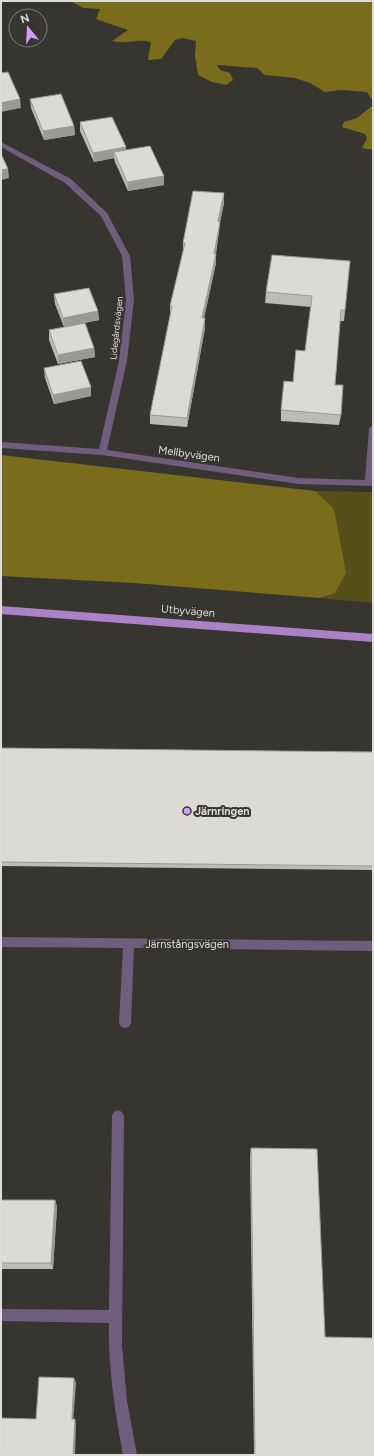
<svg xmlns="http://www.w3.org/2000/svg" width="374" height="1456" viewBox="0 0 374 1456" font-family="Figtree,sans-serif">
<rect width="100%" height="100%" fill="#363530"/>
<!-- green -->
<path fill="#574f19" d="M 315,491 L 373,492 L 373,603 L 320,598 L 335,593 Z"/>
<!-- forest -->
<g fill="#796d1b">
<path d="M 59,1 L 373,1 L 373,101 L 367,92 L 341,90 L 325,92 L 310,83 L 295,78 L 265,75 L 257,68 L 217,65 L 220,70 L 230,73 L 233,80 L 226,85 L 212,82 L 198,75 L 195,56 L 196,41 L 183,38 L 175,40 L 161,59 L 148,60 L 151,42 C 136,38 129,45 112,41 L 128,30 L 96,19 L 100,9 L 83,8 L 72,2 Z"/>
<path d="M 373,105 L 373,150 L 362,148 L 367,138 L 365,134 L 342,127 L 344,122 L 357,118 Z"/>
<path d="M 1,455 L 315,491 L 334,509 L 346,573 L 335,593 L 320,598 L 134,583 L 1,576 Z"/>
</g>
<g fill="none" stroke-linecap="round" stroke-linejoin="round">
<!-- minor -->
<g fill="#705d7e" fill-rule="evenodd">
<path d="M 1,142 L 71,179 L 107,213 L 130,256 L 134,300 L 127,361 L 107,450 L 299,478 L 365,480 L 369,428 L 373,425 L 373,486 L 299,484 L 102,455 L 1,448 L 1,442 L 99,449 L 119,361 L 126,300 L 122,256 L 101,216 L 65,183 L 1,147 Z"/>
<path d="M 1,937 L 373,941 L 373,951 L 134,948 L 131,1023 L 129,1027 L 125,1028 L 121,1027 L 119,1023 L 123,948 L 1,947 Z"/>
<path d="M 118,1110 L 122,1112 L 124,1116 L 122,1345 L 127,1401 L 137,1455 L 123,1455 C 115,1411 108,1368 109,1323 L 1,1321 L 1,1309 L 109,1310 L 112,1116 L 114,1112 Z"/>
</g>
<!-- major -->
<path fill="#aa83c6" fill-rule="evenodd" d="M 1,606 L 373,634 L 373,642 L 1,614 Z"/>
</g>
<!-- wall -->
<g fill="#bcbbb7">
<path d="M 30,99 L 74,126 L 75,135 L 44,140 L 31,108 Z"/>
<path d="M 80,122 L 126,147 L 126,151 L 164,176 L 164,185 L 128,191 L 115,162 L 114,158 L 94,162 L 80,131 Z"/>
<path d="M 224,193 L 224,203 L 220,222 L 219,231 L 216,254 L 216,263 L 204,318 L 205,328 L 187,427 L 150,424 L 150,415 L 170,316 L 170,306 L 183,252 L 183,243 Z"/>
<path d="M 350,261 L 344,321 L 340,321 L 335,385 L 341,415 L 339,425 L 281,421 L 281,410 L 293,382 L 305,351 L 311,307 L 265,303 L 266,292 Z"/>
<path d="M 54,294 L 98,311 L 99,320 L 64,327 L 55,304 Z"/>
<path d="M 49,330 L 94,348 L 95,357 L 58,364 L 49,340 Z"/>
<path d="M 44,368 L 91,387 L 91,396 L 54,404 L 45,378 Z"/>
<path d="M 1,748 L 373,752 L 373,870 L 1,866 Z"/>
<path d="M 251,1148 L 325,1337 L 373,1455 L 254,1455 L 250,1156 Z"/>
<path d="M 1,1200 L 55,1200 L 57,1207 L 53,1269 L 1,1269 Z"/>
</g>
<!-- shaded-wall -->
<g fill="#999995">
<path d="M 20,99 L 21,108 L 1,112 L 1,103 Z"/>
<path d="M 74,126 L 75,135 L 44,140 L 43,131 Z"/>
<path d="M 126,147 L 126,156 L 114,152 L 114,158 L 94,162 L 93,153 Z"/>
<path d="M 8,169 L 9,178 L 1,180 L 1,170 Z"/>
<path d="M 164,176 L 164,185 L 128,191 L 127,182 Z"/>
<path d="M 224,193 L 224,203 L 220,222 L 219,231 L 215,258 L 216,254 L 216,263 L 202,327 L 202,318 L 218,221 Z"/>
<path d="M 98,311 L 99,320 L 64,327 L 63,318 Z"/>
<path d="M 205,318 L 205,328 L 187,427 L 187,418 Z"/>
<path d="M 94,348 L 95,357 L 58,364 L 58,355 Z"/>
<path d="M 91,387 L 91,396 L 54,404 L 53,395 Z"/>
<path d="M 55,1200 L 57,1207 L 53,1269 L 51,1263 Z"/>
<path d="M 74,1378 L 76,1383 L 73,1423 L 72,1419 Z"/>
<path d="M 75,1419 L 76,1424 L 75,1455 L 73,1455 Z"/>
</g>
<!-- building -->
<g fill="#dbdad5" stroke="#999995">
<path d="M 8,72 L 20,99 L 1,103 L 1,73 Z"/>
<path d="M 61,94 L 74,126 L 43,131 L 30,99 Z"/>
<path d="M 112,117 L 126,147 L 93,153 L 80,122 Z"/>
<path d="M 150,146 L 164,176 L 127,182 L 114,152 Z"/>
<path d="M 1,154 L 8,169 L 1,170 Z"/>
<path d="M 193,191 L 224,193 L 218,221 L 220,222 L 214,254 L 216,254 L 202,318 L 205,318 L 187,418 L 150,415 L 172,306 L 170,306 L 185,243 L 183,243 Z"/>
<path d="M 272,255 L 350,261 L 345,310 L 341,310 L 335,385 L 343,385 L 341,415 L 281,410 L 284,381 L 293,382 L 296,350 L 305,351 L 312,296 L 266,292 Z"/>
<path d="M 89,288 L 98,311 L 63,318 L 54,294 Z"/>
<path d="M 85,323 L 94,348 L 58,355 L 49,330 Z"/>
<path d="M 81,361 L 91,387 L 53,395 L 44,368 Z"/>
<path d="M 1,748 L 373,752 L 373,866 L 1,862 Z"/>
<path d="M 251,1148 L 317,1149 L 325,1337 L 373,1338 L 373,1455 L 255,1455 Z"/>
<path d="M 1,1200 L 55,1200 L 51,1263 L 1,1263 Z"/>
<path d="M 39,1377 L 74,1378 L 72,1419 L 75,1419 L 73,1455 L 1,1455 L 1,1418 L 36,1419 Z"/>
</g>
<!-- markers -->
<circle fill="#d49cfc" stroke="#363530" stroke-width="1.5" cx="187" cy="811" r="4"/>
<g text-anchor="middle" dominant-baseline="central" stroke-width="4" stroke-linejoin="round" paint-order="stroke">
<!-- far-street labels -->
<g font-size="9" fill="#dcdcd9" stroke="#363530">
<text transform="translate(116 328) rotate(-84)">Lidegårdsvägen</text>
</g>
<!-- street labels -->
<g font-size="11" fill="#dcdcd9" stroke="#363530">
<text transform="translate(189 454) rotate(8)">Mellbyvägen</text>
<text transform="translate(188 611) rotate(5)">Utbyvägen</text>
<text x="187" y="944">Järnstångsvägen</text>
</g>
<!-- poi labels -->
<g font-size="11" font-weight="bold" fill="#dcdcd9" stroke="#363530" text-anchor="start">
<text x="195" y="811">Järnringen</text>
</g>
</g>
<!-- border -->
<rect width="374" height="1456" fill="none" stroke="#dcdcd9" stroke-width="4"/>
<!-- north arrow -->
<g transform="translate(28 28) rotate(342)"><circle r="19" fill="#363530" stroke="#787874"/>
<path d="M0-3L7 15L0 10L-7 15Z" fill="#d49cfc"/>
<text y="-6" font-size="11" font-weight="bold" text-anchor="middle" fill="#dcdcd9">N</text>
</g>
</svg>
